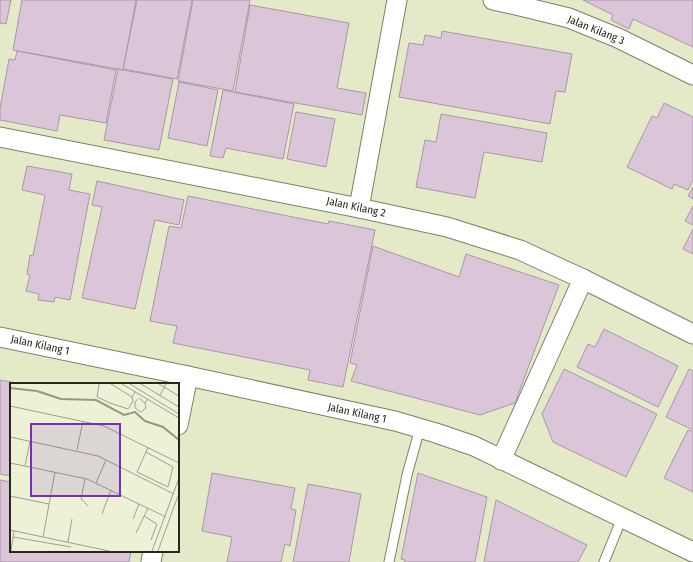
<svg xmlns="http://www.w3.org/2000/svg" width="693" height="562" viewBox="0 0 693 562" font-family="'Fira Sans Condensed',sans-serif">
<rect width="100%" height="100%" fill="#edf2d7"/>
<!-- built -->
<path fill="#e4eac7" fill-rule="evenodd" d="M 0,0 L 693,0 L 693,562 L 0,562 ZM 11,384 L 178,384 L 178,551 L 11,551 Z"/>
<!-- building -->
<g fill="#dbc5d9" stroke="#ab96a9">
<path d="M 0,0 L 11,0 L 6,24 L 0,23 Z"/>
<path d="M 22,0 L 136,0 L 123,70 L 13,50 Z"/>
<path d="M 137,0 L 192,0 L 177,79 L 123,69 Z"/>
<path d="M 193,0 L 250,0 L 233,91 L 178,81 Z"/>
<path d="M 583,0 L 693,0 L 693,47 L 633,19 L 629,29 L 611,20 L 613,15 Z"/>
<path d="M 250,5 L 349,23 L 337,88 L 366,93 L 362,115 L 235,92 Z"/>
<path d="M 442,31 L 572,54 L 565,92 L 556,91 L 550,124 L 399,97 L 409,43 L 423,45 L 425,35 L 441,38 Z"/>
<path d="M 17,51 L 116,70 L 106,123 L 60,115 L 57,131 L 0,120 L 0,108 L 9,59 L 15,60 Z"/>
<path d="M 118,69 L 173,79 L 159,150 L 104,140 Z"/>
<path d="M 179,82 L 218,90 L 207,146 L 168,138 Z"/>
<path d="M 223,90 L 294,104 L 283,159 L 226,148 L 223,158 L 210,156 Z"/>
<path d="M 664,103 L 693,117 L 693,180 L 688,190 L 674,184 L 672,189 L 627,167 L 652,116 L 657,118 Z"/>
<path d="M 296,112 L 335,119 L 326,167 L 287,159 Z"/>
<path d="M 441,114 L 547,133 L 542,162 L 484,152 L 475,198 L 416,187 L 425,140 L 436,142 Z"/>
<path d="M 27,166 L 72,174 L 69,190 L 90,194 L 70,300 L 55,297 L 54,302 L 38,300 L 39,294 L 26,291 L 30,275 L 27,274 L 30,255 L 33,256 L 45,195 L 22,190 Z"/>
<path d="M 97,181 L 184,200 L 179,225 L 155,220 L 135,309 L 82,298 L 102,207 L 92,205 Z"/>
<path d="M 693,187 L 693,199 L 688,196 Z"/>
<path d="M 188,196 L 328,224 L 329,221 L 375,230 L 343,387 L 308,380 L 310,370 L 173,343 L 177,326 L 150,321 L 169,226 L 181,228 Z"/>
<path d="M 693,206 L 693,225 L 685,221 Z"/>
<path d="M 693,229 L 693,254 L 683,249 Z"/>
<path d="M 373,246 L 459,277 L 466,254 L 559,285 L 515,403 L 480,415 L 351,381 L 357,365 L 350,363 Z"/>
<path d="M 604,329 L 678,366 L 658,407 L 577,367 L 588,344 L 595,347 Z"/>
<path d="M 564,369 L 657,414 L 626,477 L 553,442 L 542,414 Z"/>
<path d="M 689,369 L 693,371 L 693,430 L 666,417 Z"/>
<path d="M 0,380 L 22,384 L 11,384 L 11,476 L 0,474 Z"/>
<path d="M 688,430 L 693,432 L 693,492 L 664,478 Z"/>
<path d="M 212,473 L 295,488 L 291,509 L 296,510 L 290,546 L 285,544 L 281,562 L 227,562 L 232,537 L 202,531 Z"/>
<path d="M 418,473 L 487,497 L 475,562 L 404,562 L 405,560 L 401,559 Z"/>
<path d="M 0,480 L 11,482 L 11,551 L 131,551 L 129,562 L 0,562 Z"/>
<path d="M 308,484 L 361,494 L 349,562 L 293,562 Z"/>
<path d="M 496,500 L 587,545 L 578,562 L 484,562 Z"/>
</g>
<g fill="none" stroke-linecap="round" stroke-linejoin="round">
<defs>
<g id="lane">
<path d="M 389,562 L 407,475 L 420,428"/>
<path d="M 604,562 L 622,518"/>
</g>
<g id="street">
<path d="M 493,0 L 520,6 L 569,18 L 618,38 L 693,75"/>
<path d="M 0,137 L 359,208 L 447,227 L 520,250 L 583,279 L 693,334"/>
<path d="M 359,208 L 397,0"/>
<path d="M 0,337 L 188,376 L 395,421 L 436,433 L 474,446 L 693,552"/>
<path d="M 178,425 L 188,376"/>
<path d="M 501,460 L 583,279"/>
<path d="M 151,562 L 153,551"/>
</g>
</defs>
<!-- lane casing -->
<use href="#lane" stroke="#7d8169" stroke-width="11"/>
<!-- street casing -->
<use href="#street" stroke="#7d8169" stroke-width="21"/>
<!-- lane -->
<use href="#lane" stroke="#fff" stroke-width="9"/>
<!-- street -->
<use href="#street" stroke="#fff" stroke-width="19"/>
</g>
<g text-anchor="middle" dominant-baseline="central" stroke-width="3.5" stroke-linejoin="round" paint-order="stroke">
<!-- street labels -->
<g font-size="11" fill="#26271d" stroke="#fff">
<text transform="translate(596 30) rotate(22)">Jalan Kilang 3</text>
<text transform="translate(356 207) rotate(12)">Jalan Kilang 2</text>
<text transform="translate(40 345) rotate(12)">Jalan Kilang 1</text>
<text transform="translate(357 413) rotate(12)">Jalan Kilang 1</text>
</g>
</g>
<!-- overview -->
<g transform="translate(10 383)">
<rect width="169" height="169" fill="#edf2d7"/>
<path fill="none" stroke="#959a7c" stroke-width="2" d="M 0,5 L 27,8 L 51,16 L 86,17 L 114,32 L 125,29 L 135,38 L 153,44 L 169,57"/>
<path fill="none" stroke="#9da18d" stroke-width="1" d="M 89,1 L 87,14 L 100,20 L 118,26 L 123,18 L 122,14M 101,1 L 122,14 L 125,9M 112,1 L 169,35M 120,1 L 169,31M 131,1 L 169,24M 149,1 L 169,13M 150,12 L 156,1M 129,15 L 135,20 L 138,16M 128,16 L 125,19 L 125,25 L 131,29 L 136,25 L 135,20M 0,23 L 94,43 L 169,80M 0,54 L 88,73 L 164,111M 67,67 L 73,38M 136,69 L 127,89 L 158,104 L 163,84 L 136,69 L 138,64M 0,80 L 77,96 L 156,134M 15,83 L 20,58M 75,96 L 71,116 L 78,123M 86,100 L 96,77M 0,113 L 39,121M 92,131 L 101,107M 134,133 L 147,141 L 141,157M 123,136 L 129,121M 0,147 L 99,168M 126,150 L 138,125M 3,154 L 61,164M 33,154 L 45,89M 58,159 L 62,136M 1,168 L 4,148M 142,168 L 169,95M 148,168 L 169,110"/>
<path fill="#7b2cbf" fill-opacity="0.15" stroke="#7b2cbf" stroke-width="2" d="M 21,41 L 110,41 L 110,113 L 21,113 Z"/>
<rect width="169" height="169" fill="none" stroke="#26271d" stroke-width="2"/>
</g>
</svg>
